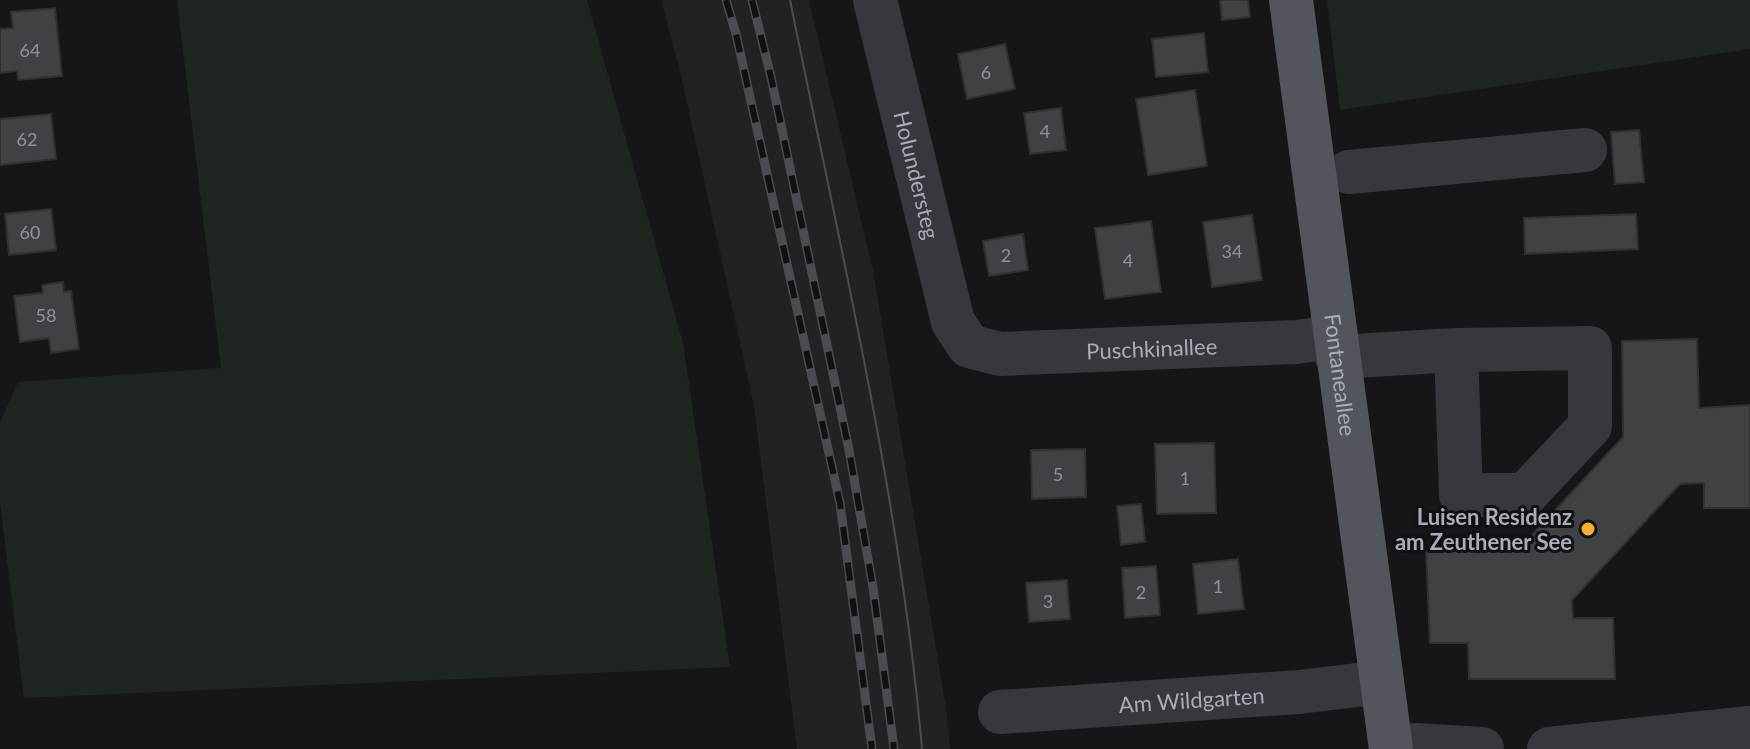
<svg xmlns="http://www.w3.org/2000/svg" width="1750" height="749" viewBox="0 0 1750 749" font-family="Lato,sans-serif">
<rect width="100%" height="100%" fill="#161618"/>
<!-- built -->
<path fill="#222225" d="M 661,0 L 809,0 L 873,271 L 947,715 L 950,749 L 797,749 L 754,406 L 680,71 Z"/>
<!-- green -->
<g fill="#1e261f">
<path d="M 177,0 L 587,0 L 683,343 L 730,667 L 24,698 L 0,503 L 0,422 L 18,382 L 221,368 Z"/>
<path d="M 1327,0 L 1750,0 L 1750,49 L 1340,110 Z"/>
</g>
<!-- building -->
<g fill="#404145" stroke="#303034" stroke-width="2">
<path d="M 1220,0 L 1248,0 L 1250,17 L 1222,20 Z"/>
<path d="M 55,8 L 62,76 L 18,80 L 17,71 L 0,73 L 0,29 L 13,28 L 11,12 Z"/>
<path d="M 1204,33 L 1208,72 L 1156,77 L 1152,39 Z"/>
<path d="M 1005,44 L 1015,89 L 967,99 L 958,54 Z"/>
<path d="M 1195,90 L 1207,166 L 1148,175 L 1136,99 Z"/>
<path d="M 1061,108 L 1066,150 L 1030,154 L 1024,113 Z"/>
<path d="M 51,114 L 56,159 L 0,165 L 0,119 Z"/>
<path d="M 1639,130 L 1644,182 L 1615,184 L 1611,132 Z"/>
<path d="M 51,209 L 56,250 L 9,255 L 5,214 Z"/>
<path d="M 1636,214 L 1638,249 L 1525,254 L 1524,218 Z"/>
<path d="M 1252,215 L 1262,280 L 1212,287 L 1203,222 Z"/>
<path d="M 1151,221 L 1161,292 L 1105,299 L 1095,228 Z"/>
<path d="M 1023,234 L 1028,270 L 989,276 L 983,241 Z"/>
<path d="M 63,282 L 64,292 L 71,291 L 79,349 L 51,353 L 49,338 L 20,342 L 14,296 L 43,293 L 42,285 Z"/>
<path d="M 1697,339 L 1699,408 L 1750,405 L 1750,508 L 1704,508 L 1704,483 L 1680,484 L 1572,600 L 1573,618 L 1613,618 L 1615,679 L 1469,679 L 1468,643 L 1430,643 L 1426,552 L 1519,549 L 1623,437 L 1622,341 Z"/>
<path d="M 1214,443 L 1216,513 L 1157,514 L 1155,444 Z"/>
<path d="M 1085,449 L 1086,497 L 1032,499 L 1031,450 Z"/>
<path d="M 1141,504 L 1145,542 L 1121,545 L 1117,506 Z"/>
<path d="M 1238,559 L 1244,609 L 1198,614 L 1193,564 Z"/>
<path d="M 1156,566 L 1160,615 L 1125,618 L 1122,568 Z"/>
<path d="M 1067,580 L 1070,619 L 1029,622 L 1026,583 Z"/>
</g>
<g fill="none" stroke-linecap="round" stroke-linejoin="round">
<!-- minor -->
<g stroke="#37383d" stroke-width="44">
<path id="s1" d="M 875,0 L 953,322 L 969,346 L 1000,354 L 1296,342 L 1334,337"/>
<path d="M 1349,172 L 1585,150"/>
<path d="M 1337,357 L 1456,350 L 1590,348 L 1590,426 L 1525,495 L 1461,495 L 1456,350"/>
<path id="s2" d="M 1000,712 L 1299,692 L 1382,682"/>
<path d="M 1391,747 L 1416,745 L 1482,749"/>
<path d="M 1549,749 L 1750,728"/>
</g>
<!-- major -->
<path stroke="#53555c" stroke-width="44" id="s3" d="M 1291,0 L 1391,749"/>
<!-- tram -->
<path stroke="#4a4c52" stroke-width="2" d="M 790,0 C 840,248 900,497 922,749"/>
<defs>
<g id="rail">
<path d="M 726,0 L 736,34 L 840,503 L 872,749"/>
<path d="M 752,0 L 771,77 L 849,450 L 873,587 L 894,749"/>
</g>
</defs>
<!-- rail casing -->
<use href="#rail" stroke="#4a4c52" stroke-width="9"/>
<!-- rail -->
<use href="#rail" stroke="#111113" stroke-width="6" stroke-dasharray="18" stroke-linecap="butt"/>
</g>
<!-- markers -->
<circle fill="#f2b134" stroke="#111113" stroke-width="3" cx="1588" cy="529" r="8"/>
<g text-anchor="middle" dominant-baseline="central" stroke-width="6" stroke-linejoin="round" paint-order="stroke">
<!-- number labels -->
<g font-size="18" fill="#8e929b">
<text x="30" y="50">64</text>
<text x="986" y="72">6</text>
<text x="1045" y="131">4</text>
<text x="27" y="139">62</text>
<text x="30" y="232">60</text>
<text x="1232" y="251">34</text>
<text x="1006" y="255">2</text>
<text x="1128" y="260">4</text>
<text x="46" y="315">58</text>
<text x="1058" y="474">5</text>
<text x="1185" y="478">1</text>
<text x="1218" y="586">1</text>
<text x="1141" y="592">2</text>
<text x="1048" y="601">3</text>
</g>
<!-- street labels -->
<g font-size="22" fill="#a8adb8" stroke="#111113">
<text stroke="none"><textPath href="#s1" startOffset="180">Holundersteg</textPath></text>
<text stroke="none"><textPath href="#s1" startOffset="544">Puschkinallee</textPath></text>
<text stroke="none"><textPath href="#s3" startOffset="378">Fontaneallee</textPath></text>
<text stroke="none"><textPath href="#s2" startOffset="192">Am Wildgarten</textPath></text>
</g>
<!-- poi labels -->
<g font-size="22" font-weight="bold" fill="#a8adb8" stroke="#111113" text-anchor="end">
<text x="1572" y="516">Luisen Residenz<tspan x="1572" dy="25">am Zeuthener See</tspan></text>
</g>
</g>
</svg>
